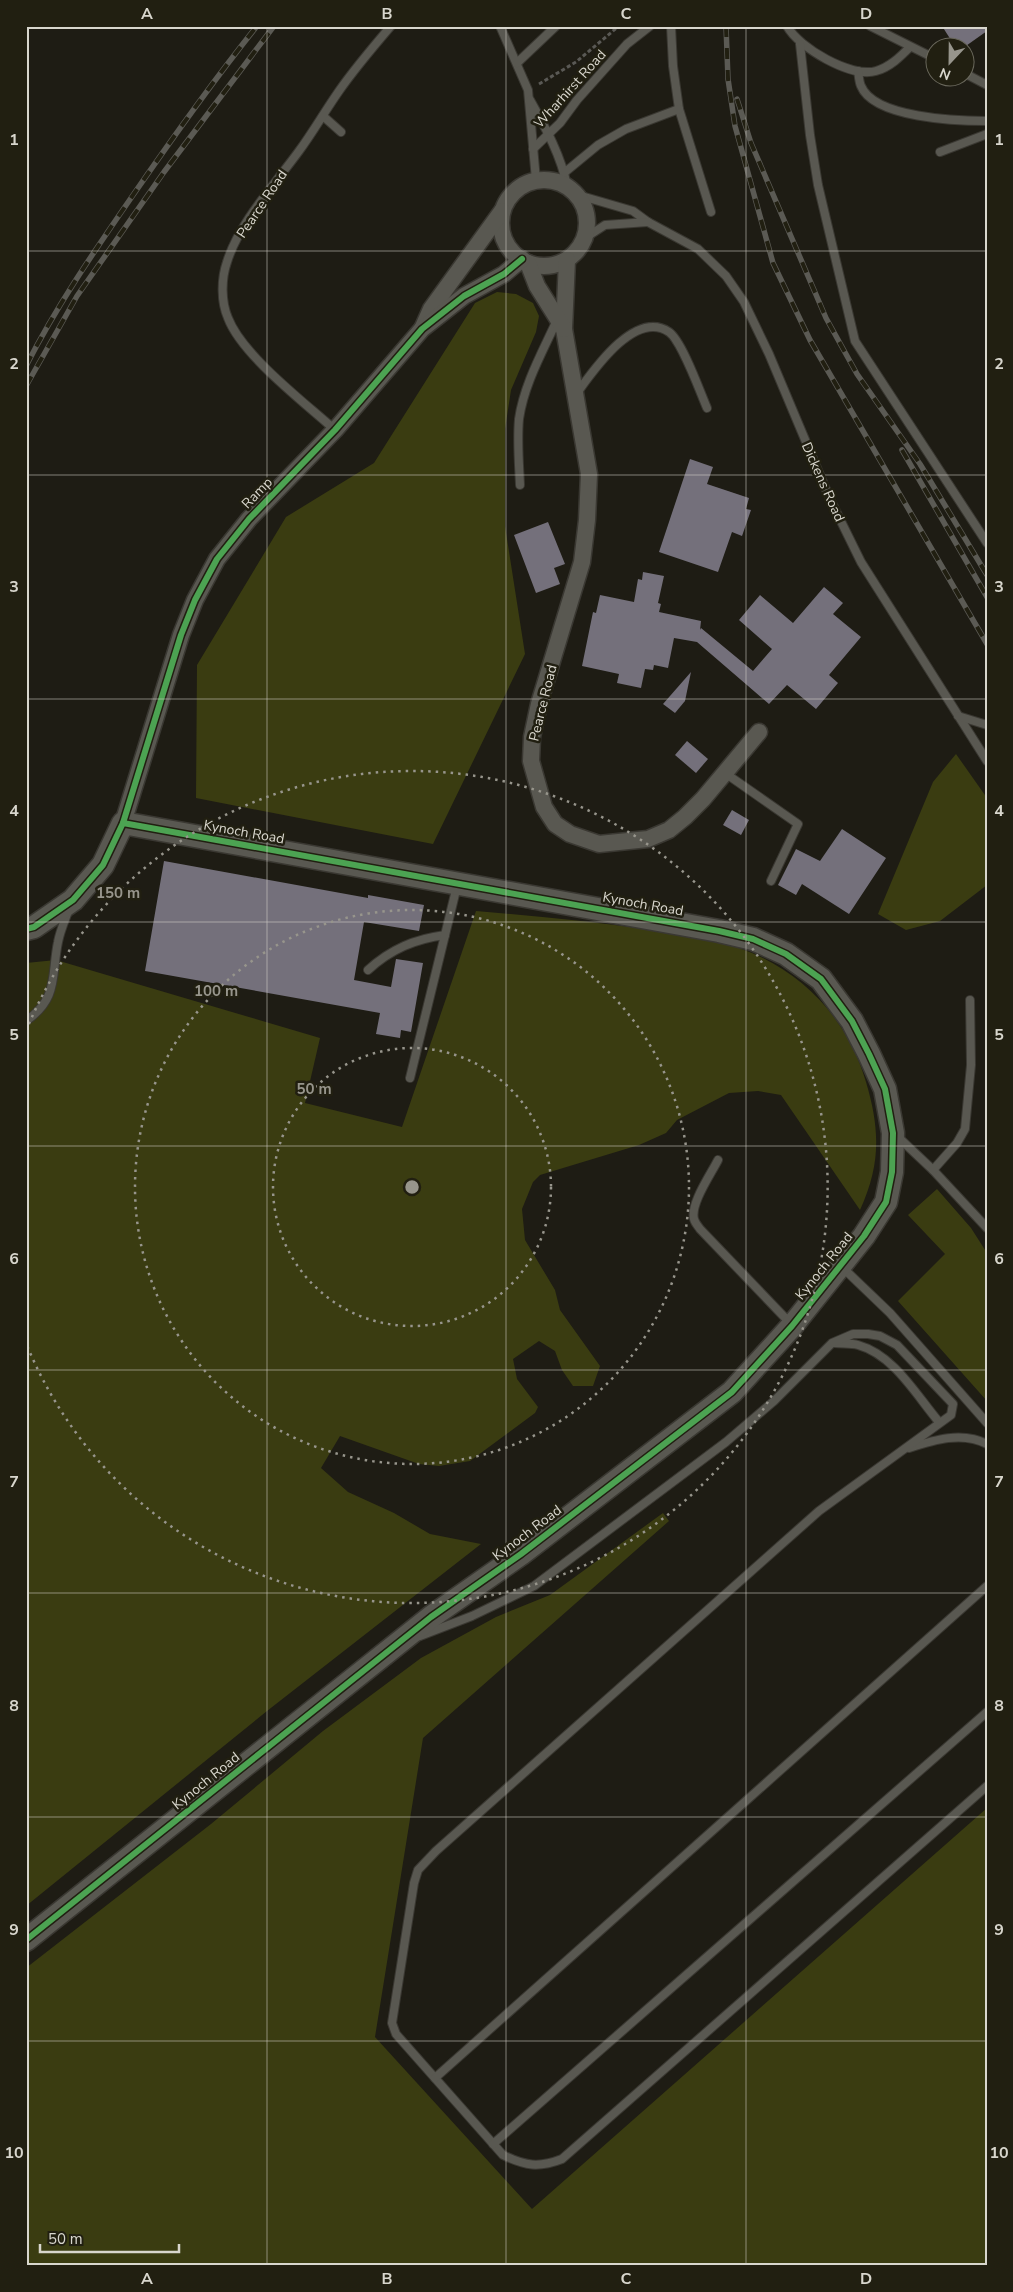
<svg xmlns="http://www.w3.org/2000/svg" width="1013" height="2292" viewBox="0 0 1013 2292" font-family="'Nunito Sans',sans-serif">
<rect width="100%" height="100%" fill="#1e1c14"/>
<!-- green -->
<g fill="#3a3c11">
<path d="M 497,292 L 516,294 L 533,303 L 539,316 L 536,332 L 511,390 L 505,429 L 505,526 L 525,654 L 433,844 L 196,798 L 197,665 L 286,517 L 374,463 L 475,303 Z"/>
<path d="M 956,754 L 987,798 L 987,885 L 940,921 L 906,930 L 878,914 L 933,782 Z"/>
<path d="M 476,911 C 533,916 589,921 645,929 C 680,934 720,939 752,953 C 808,977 849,1023 866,1082 C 880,1129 881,1164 860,1210 L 781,1095 L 758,1091 L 729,1093 L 677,1120 L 666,1133 L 639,1145 L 540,1175 L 533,1182 L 522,1209 L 525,1240 L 555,1290 L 560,1310 L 600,1366 L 593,1386 L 573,1386 L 562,1370 L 555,1351 L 539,1341 L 513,1359 L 517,1379 L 538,1407 L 535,1413 L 470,1461 L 439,1466 L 419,1464 L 340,1436 L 321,1468 L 348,1492 L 394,1513 L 430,1534 L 481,1544 L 267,1711 L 26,1906 L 26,963 L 56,960 L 320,1038 L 305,1103 L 402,1127 Z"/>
<path d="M 937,1189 L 971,1228 L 987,1253 L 987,1401 L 898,1301 L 945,1254 L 908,1215 Z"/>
<path d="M 663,1513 L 669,1521 L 423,1738 L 375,2037 L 532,2209 L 987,1808 L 987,2266 L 26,2266 L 26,1968 L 211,1824 L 323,1731 L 421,1658 L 496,1617 L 550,1595 Z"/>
</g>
<!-- building -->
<g fill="#74707b">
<path d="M 942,26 L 987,26 L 987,31 L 963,48 L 956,48 Z"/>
<path d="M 690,459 L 713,467 L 707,484 L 749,498 L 746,509 L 751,510 L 742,536 L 732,532 L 718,572 L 659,552 Z"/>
<path d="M 548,522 L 565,564 L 554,568 L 560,584 L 536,593 L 514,535 Z"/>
<path d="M 643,572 L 664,576 L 658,603 L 661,604 L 659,612 L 701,621 L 700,630 L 701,628 L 753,671 L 772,649 L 739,620 L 760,595 L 793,623 L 824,587 L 843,603 L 833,614 L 861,637 L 829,675 L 838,683 L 816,709 L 787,685 L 769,704 L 697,642 L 674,638 L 668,668 L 654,665 L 653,670 L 645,669 L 641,688 L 617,683 L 619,674 L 582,666 L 593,612 L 596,613 L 600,595 L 634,602 L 638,579 L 642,580 Z"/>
<path d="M 691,672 L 685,701 L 675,713 L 663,704 Z"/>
<path d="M 687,741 L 708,759 L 696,773 L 675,755 Z"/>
<path d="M 732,810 L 749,820 L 741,835 L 723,825 Z"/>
<path d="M 842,829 L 886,858 L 849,914 L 802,884 L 796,895 L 778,885 L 796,849 L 820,861 Z"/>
<path d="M 164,861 L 368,898 L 368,895 L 424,905 L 419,931 L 364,922 L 354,980 L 391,987 L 396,959 L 423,963 L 411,1032 L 401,1030 L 400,1038 L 376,1034 L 380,1013 L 145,971 Z"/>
</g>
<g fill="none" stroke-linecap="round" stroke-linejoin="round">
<defs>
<g id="lane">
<path d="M 500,26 L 528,90 L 536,180"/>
<path d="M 671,26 L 673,66 L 679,109 L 711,212"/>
<path d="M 787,26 C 799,48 851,78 876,71 C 890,67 900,57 910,47"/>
<path d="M 870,26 L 936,59"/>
<path d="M 800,44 L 810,135 L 818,185 L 855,341 L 987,543"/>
<path d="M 517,63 L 556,26"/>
<path d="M 858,71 C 859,76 859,82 861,86 C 874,118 957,121 987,121"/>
<path d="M 966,74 L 987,85"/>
<path d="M 530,100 C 545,127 561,155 567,186"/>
<path d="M 323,116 L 341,132"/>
<path d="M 533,149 L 560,123 L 577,100 L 627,44 L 650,26"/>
<path d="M 940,152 L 987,134"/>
<path d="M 564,173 L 598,145 L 626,129 L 679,109"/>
<path d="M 578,195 L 633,211 L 648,222 L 698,249 L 726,276 L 744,302 L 769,354 L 830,499 L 861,562 L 987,761"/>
<path d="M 585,238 L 605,225 L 648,222"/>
<path d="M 577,393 C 593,371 635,309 669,332 C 682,341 700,392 707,408"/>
<path d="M 335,430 C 304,402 242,355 228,318 C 221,302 221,279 227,262 C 239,223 275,184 299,151 C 313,132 325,111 339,91 C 355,68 373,47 391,26"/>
<path d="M 520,485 C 519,463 517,441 519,419 C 524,384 543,351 557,320"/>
<path d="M 958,716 L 987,725"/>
<path d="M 725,773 L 798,824 L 771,881"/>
<path d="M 368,970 C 391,949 415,939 445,935"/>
<path d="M 26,1021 C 59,998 51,976 58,942 C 60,931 65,920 69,909"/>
<path d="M 410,1078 L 457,886"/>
<path d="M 898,1137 L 933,1170 L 987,1228"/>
<path d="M 718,1160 C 711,1174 690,1204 694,1219 C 695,1223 698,1226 700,1229 L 791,1324"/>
<path d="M 933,1170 L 957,1143 L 965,1129 L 971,1065 L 970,1000"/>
<path d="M 842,1267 L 890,1313 L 987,1423"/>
<path d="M 834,1343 C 842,1344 851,1343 858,1345 C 894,1355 916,1395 939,1422"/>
<path d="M 909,1448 C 934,1440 962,1431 987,1444"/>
<path d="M 420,1636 L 472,1616 L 534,1586 L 726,1442 L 774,1401 L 832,1343 L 853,1334 L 868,1334 L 880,1336 L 897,1345 L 953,1404 L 951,1415 L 819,1511 L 436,1851 L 418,1870 L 414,1883 L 392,2023 L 396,2034 L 503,2155 C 525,2166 539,2168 562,2159 L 987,1786"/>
<path d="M 435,2078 L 987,1586"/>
<path d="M 493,2144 L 987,1712"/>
</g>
<g id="street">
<circle cx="544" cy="223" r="43"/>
<path d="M 567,260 L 564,329 L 589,474 L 587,520 L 582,562 L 539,704 L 532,737 L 531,761 L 544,807 L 555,824 L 570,834 L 599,844 L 648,839 L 669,830 L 685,817 L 703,799 L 759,732"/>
<path d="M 528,263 L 537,286 L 564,329"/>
<path d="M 423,327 L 431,309 L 502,211"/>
<path d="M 123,823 L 181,635 L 195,600 L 217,559 L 249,519 L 335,430 L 422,329 L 464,296 L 504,274 L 522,259"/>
</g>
<path id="secondary" d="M 26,929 L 34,927 L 73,900 L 103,865 L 123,823 L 719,931 L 753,939 L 786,954 L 821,979 L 852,1021 L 869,1054 L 885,1089 L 893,1133 L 892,1172 L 886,1202 L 864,1236 L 792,1326 L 732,1392 L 521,1554 L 431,1617 L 26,1940"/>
</defs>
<!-- lane casing -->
<use href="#lane" stroke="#3a3832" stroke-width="10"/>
<!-- street casing -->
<use href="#street" stroke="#3a3832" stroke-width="19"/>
<!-- secondary casing -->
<use href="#secondary" stroke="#3a3832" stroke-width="25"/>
<!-- path -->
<path stroke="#5a5955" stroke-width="3" stroke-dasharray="4 2.5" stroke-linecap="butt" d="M 539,84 L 576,62 L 619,26"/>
<!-- lane -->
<use href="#lane" stroke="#595851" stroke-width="8"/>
<!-- street -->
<use href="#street" stroke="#595851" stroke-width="16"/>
<!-- secondary -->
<use href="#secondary" stroke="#595851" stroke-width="22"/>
<defs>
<g id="rail">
<path d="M 726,26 L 728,79 L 735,126 L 773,263 L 810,340 L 987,644"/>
<path d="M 737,99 L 751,143 L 826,318 L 857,374 L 920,464 L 987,575"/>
<path d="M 26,366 C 56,307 93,253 131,198 C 171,140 213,81 257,26"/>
<path d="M 26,386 L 77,296 L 164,172 L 274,26"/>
<path d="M 902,450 L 987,597"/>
</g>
</defs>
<!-- rail casing -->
<use href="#rail" stroke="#5b5a54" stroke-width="5.5"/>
<!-- rail -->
<use href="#rail" stroke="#211f11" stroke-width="4" stroke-dasharray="11" stroke-linecap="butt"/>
<defs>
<g id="cycleway">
<path d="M 26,929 L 34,927 L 73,900 L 103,865 L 123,823 L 181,635 L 195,600 L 217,559 L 249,519 L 335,430 L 422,329 L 464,296 L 504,274 L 522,259"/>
<path d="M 26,1940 L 431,1617 L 521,1554 L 732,1392 L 792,1326 L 864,1236 L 886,1202 L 892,1172 L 893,1133 L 885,1089 L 869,1054 L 852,1021 L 821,979 L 786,954 L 753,939 L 719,931 L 123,823"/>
</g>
</defs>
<!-- cycleway casing -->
<use href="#cycleway" stroke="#211f11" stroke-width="9"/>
<!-- cycleway -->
<use href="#cycleway" stroke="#4ca352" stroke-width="6"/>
</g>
<!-- grid -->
<path fill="none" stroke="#d8d6cd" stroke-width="1" stroke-opacity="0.55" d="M 267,26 L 267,2266M 506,26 L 506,2266M 746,26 L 746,2266M 26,251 L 987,251M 26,475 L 987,475M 26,699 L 987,699M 26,922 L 987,922M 26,1146 L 987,1146M 26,1370 L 987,1370M 26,1593 L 987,1593M 26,1817 L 987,1817M 26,2041 L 987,2041"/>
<!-- distance rings -->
<g fill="none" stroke="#97958c" stroke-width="2.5" stroke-dasharray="2.5 5">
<circle cx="412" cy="1187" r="139"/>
<circle cx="412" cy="1187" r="277"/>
<path d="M26 1031A416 416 0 1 1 26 1343"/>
</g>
<g text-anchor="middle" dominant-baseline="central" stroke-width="5" stroke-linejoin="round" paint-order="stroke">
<!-- street labels -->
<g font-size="14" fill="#d8d6cd" stroke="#211f11">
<text transform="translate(570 89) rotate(-48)">Wharhirst Road</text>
<text transform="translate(262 204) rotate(-56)">Pearce Road</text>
<text transform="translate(823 482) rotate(66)">Dickens Road</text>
<text transform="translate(257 493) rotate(-46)">Ramp</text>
<text transform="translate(543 703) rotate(-76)">Pearce Road</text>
<text transform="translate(244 832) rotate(10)">Kynoch Road</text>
<text transform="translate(643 904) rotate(10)">Kynoch Road</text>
<text transform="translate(824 1266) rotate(-51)">Kynoch Road</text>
<text transform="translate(527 1533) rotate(-37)">Kynoch Road</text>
<text transform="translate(206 1781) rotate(-39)">Kynoch Road</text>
</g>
</g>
<circle cx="412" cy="1187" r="8" fill="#97958c" stroke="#211f11" stroke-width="2.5"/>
<g font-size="15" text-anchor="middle" font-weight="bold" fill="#97958c" stroke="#211f11" stroke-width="5" stroke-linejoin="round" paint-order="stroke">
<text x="118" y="898">150 m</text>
<text x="216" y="996">100 m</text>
<text x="314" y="1094">50 m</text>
</g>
<!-- border -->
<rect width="1013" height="2292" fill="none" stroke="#211f11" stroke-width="55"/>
<!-- north arrow -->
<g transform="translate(950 62) rotate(202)"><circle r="24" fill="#211f11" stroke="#6a685c"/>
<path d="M0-4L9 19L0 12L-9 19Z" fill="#97958c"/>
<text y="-8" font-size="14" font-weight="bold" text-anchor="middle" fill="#d8d6cd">N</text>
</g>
<!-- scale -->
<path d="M40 2244v8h139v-8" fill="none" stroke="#d8d6cd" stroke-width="2.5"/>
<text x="48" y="2244" font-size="15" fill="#d8d6cd" stroke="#211f11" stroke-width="4" paint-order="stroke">50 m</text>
<rect x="28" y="28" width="958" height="2236" fill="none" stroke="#d8d6cd" stroke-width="2"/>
<g font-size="16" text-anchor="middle" font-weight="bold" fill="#d8d6cd">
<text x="147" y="19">A</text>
<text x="387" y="19">B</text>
<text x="626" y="19">C</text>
<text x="866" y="19">D</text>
<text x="14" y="145">1</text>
<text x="999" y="145">1</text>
<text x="14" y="369">2</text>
<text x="999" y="369">2</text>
<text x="14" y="592">3</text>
<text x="999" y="592">3</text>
<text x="14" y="816">4</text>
<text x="999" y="816">4</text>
<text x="14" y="1040">5</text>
<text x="999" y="1040">5</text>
<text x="14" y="1264">6</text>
<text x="999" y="1264">6</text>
<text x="14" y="1487">7</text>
<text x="999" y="1487">7</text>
<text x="14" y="1711">8</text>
<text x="999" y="1711">8</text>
<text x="14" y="1935">9</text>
<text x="999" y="1935">9</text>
<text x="14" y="2158">10</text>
<text x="999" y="2158">10</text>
<text x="147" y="2284">A</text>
<text x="387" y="2284">B</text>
<text x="626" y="2284">C</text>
<text x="866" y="2284">D</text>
</g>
</svg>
